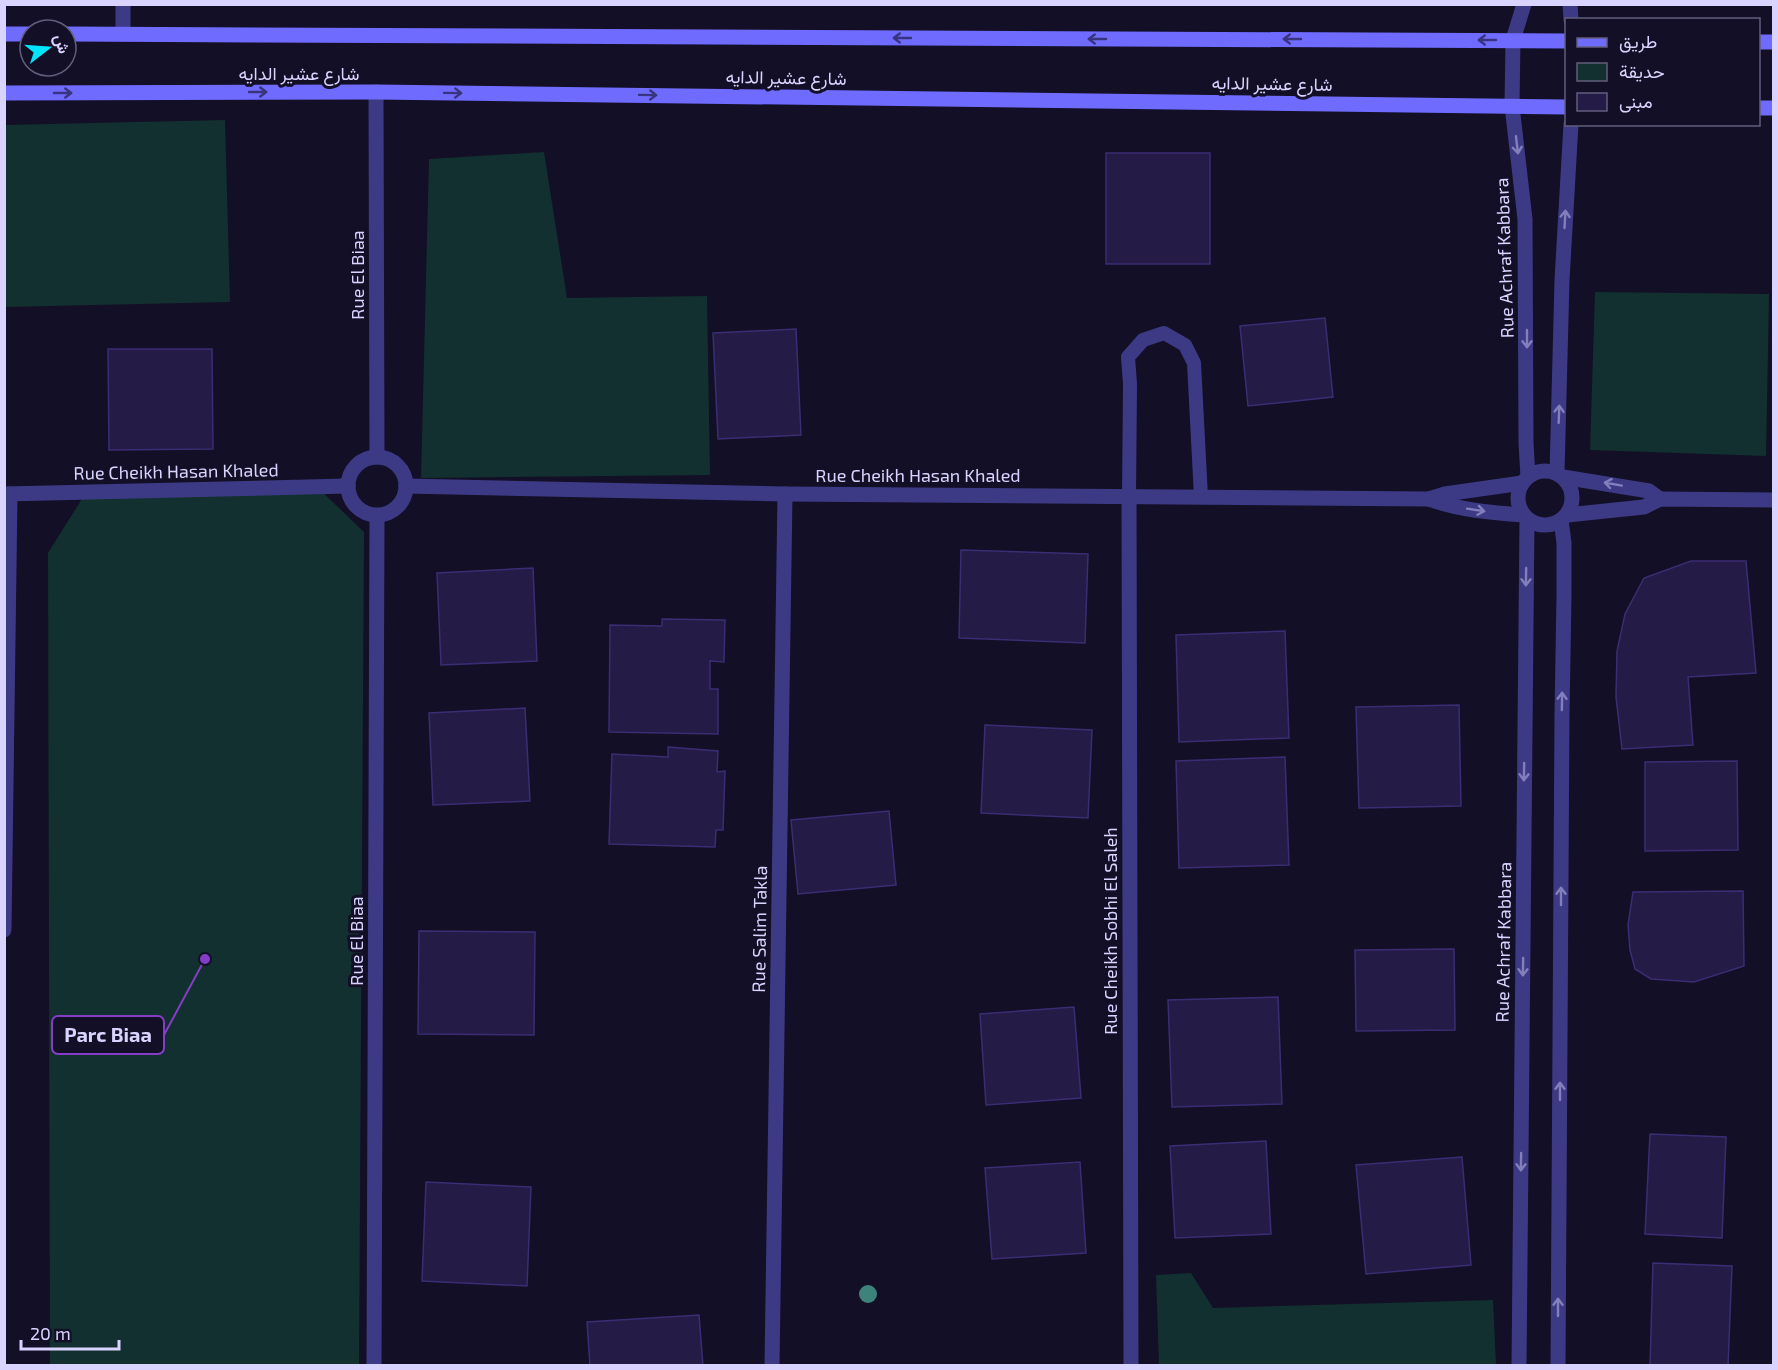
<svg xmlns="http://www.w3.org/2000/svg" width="1778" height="1370" viewBox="0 0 1778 1370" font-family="'Exo 2',Vazirmatn,sans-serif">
<rect width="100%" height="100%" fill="#130f26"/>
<!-- green -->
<g fill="#12302f">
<path d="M 225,120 L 230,302 L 5,307 L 5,125 Z"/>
<path d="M 544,152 L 567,298 L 707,296 L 710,475 L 421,478 L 429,159 Z"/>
<path d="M 1595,292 L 1769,294 L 1766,456 L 1590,450 Z"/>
<path d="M 314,484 L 364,532 L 359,1365 L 50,1365 L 48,553 L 85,494 Z"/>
<path d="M 1191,1273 L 1213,1308 L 1493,1300 L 1496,1365 L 1159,1365 L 1156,1275 Z"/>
</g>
<!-- building -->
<g fill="#241b47" stroke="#3b2d73" stroke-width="1.5">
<rect x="1106" y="153" width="104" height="111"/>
<path d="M 1325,318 L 1333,397 L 1248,406 L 1240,326 Z"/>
<path d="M 796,329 L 801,435 L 718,439 L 713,333 Z"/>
<path d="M 108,349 L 212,349 L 213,449 L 109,450 Z"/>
<path d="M 961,550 L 1088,554 L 1085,643 L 959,638 Z"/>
<path d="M 1691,561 L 1746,561 L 1756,673 L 1688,677 L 1693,745 L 1622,749 L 1616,697 L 1617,651 L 1625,614 L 1644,578 Z"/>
<path d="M 533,568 L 537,661 L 441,665 L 437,573 Z"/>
<path d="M 662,619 L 725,620 L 724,662 L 710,661 L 710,689 L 718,689 L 718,734 L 609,732 L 610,625 L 662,626 Z"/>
<path d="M 1285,631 L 1289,738 L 1179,742 L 1176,635 Z"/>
<path d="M 1459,705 L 1461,806 L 1359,808 L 1356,707 Z"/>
<path d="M 525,708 L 530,801 L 433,805 L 429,713 Z"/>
<path d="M 985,725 L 1092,730 L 1088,818 L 981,813 Z"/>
<path d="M 668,747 L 718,751 L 717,772 L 725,771 L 723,830 L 716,830 L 715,847 L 609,844 L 612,754 L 668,757 Z"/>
<path d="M 1285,757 L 1289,865 L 1179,868 L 1176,761 Z"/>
<path d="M 1737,761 L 1738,850 L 1645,851 L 1645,762 Z"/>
<path d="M 889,811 L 896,885 L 798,894 L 791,820 Z"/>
<path d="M 1743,891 L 1744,966 L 1694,982 L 1651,979 L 1635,969 L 1630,950 L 1628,925 L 1633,892 Z"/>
<path d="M 419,931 L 535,932 L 534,1035 L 418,1034 Z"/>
<path d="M 1454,949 L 1455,1030 L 1356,1031 L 1355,950 Z"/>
<path d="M 1278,997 L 1282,1104 L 1172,1107 L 1168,1000 Z"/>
<path d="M 1074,1007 L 1081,1098 L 986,1105 L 980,1014 Z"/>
<path d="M 1650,1134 L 1726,1137 L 1722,1238 L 1645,1234 Z"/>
<path d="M 1266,1141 L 1271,1234 L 1175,1238 L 1170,1146 Z"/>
<path d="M 1462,1157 L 1471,1265 L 1366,1274 L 1356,1165 Z"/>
<path d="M 1080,1162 L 1086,1253 L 992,1259 L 985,1168 Z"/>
<path d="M 426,1182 L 531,1187 L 527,1286 L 422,1281 Z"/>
<path d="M 1653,1263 L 1732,1266 L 1728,1366 L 1650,1366 Z"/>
<path d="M 699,1315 L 703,1366 L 590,1366 L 587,1322 Z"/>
</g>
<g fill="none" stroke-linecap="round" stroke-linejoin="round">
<!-- lane -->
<path stroke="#3d3a85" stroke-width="14" d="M 1129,496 L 1130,384 L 1128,357 L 1143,340 L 1164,333 L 1185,345 L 1194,363 L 1201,497"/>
<!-- street -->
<g stroke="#3d3a85" stroke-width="15">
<path d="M 1524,4 L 1513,40 L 1512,106 L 1525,219 L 1526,443 L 1528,477"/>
<path d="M 1570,4 L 1571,20"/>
<path d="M 123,34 L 123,4"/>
<path d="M 376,92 L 377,457"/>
<circle cx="377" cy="486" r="29"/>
<circle cx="1545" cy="498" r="27"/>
<path d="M 1557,473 L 1562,280 L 1571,124"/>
<path d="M 1563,477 L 1649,491 L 1660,499"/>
<path d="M 406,486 L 785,494 L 1429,499 C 1459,510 1492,513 1524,515"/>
<path d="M 4,494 L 348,486"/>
<path d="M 1129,496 L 1131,1366"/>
<path d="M 1429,499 L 1445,494 L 1522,483"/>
<path d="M 1567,515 L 1644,507 L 1660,499 L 1774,500"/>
<path d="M 4,930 L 10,494"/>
<path d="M 374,1366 L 377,516"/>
<path d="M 772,1366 L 785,494"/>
<path d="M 1519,1366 L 1527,519"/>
<path d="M 1558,1366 L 1562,714 L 1564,595 L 1564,543 L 1561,520"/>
</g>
<!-- secondary -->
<g stroke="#6f6bff" stroke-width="15">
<path d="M 4,34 L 30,34"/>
<path d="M 66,34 L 1566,41"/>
<path d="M 1758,42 L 1774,42"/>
<path d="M 4,93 L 376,92 L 1566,107"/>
<path d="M 1758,108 L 1774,108"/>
</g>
</g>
<!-- trees -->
<circle fill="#3d827b" cx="868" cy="1294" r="9"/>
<!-- one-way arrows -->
<defs><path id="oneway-shaft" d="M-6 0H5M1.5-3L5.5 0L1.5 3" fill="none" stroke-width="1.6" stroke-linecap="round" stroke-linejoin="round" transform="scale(1.5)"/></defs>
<g stroke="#38347d">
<use href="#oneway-shaft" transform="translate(902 38) rotate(-180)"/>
<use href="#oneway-shaft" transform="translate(1097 39) rotate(-180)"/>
<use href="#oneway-shaft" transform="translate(1292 39) rotate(-180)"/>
<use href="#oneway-shaft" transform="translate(1487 40) rotate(-180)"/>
<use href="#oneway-shaft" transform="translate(258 92)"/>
<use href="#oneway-shaft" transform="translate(63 93)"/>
<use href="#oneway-shaft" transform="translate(453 93) rotate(1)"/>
<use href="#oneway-shaft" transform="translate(648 95) rotate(1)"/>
</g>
<g stroke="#837fbc">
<use href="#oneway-shaft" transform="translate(1517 145) rotate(83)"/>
<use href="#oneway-shaft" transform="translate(1565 219) rotate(-87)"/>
<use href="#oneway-shaft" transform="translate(1527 339) rotate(90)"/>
<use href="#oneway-shaft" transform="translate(1559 414) rotate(-88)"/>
<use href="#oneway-shaft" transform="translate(1613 484) rotate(-170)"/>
<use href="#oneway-shaft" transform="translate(1476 510) rotate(9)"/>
<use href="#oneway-shaft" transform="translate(1526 577) rotate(91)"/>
<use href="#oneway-shaft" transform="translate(1562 701) rotate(-89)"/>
<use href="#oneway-shaft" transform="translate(1524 772) rotate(91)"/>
<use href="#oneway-shaft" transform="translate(1561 896) rotate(-90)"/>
<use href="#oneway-shaft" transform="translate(1523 967) rotate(91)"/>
<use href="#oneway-shaft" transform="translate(1560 1091) rotate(-90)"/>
<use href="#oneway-shaft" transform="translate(1521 1162) rotate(91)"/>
<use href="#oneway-shaft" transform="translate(1558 1307) rotate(-90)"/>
</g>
<g text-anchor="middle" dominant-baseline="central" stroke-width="6" stroke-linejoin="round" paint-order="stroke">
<!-- street labels -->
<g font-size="18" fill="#d9d4ff" stroke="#130f26">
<text x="299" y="73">شارع عشير الدايه</text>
<text transform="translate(786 77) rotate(1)">شارع عشير الدايه</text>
<text transform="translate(1272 83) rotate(1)">شارع عشير الدايه</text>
<text transform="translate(1504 258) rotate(-92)">Rue Achraf Kabbara</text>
<text transform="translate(357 275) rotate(-90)">Rue El Biaa</text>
<text transform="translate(176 471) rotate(-1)">Rue Cheikh Hasan Khaled</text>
<text x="918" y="475">Rue Cheikh Hasan Khaled</text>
<text transform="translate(759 929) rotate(-89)">Rue Salim Takla</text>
<text transform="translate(1110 931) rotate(-90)">Rue Cheikh Sobhi El Saleh</text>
<text transform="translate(356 941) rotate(-90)">Rue El Biaa</text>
<text transform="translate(1503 942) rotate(-89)">Rue Achraf Kabbara</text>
</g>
</g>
<!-- callouts -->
<path fill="none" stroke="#843dc5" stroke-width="2" d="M205 959L164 1035"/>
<circle fill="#843dc5" stroke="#130f26" stroke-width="2" cx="205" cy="959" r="6"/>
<rect fill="#130f26" stroke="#843dc5" stroke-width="2" x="52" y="1016" width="112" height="38" rx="6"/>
<g font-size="20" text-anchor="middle" font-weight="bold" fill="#d9d4ff">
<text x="108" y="1042">Parc Biaa</text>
</g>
<!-- border -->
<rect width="1778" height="1370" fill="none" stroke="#d9d4ff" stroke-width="12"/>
<!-- legend -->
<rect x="1565" y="18" width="195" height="108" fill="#130f26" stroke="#625e7d" stroke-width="1.5"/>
<rect x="1577" y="38" width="30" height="9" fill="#6f6bff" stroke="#625e7d" stroke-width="1.5"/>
<text x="1619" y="48" font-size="18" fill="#d9d4ff">طريق</text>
<rect x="1577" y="63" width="30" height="18" fill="#12302f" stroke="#625e7d" stroke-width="1.5"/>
<text x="1619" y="78" font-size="18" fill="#d9d4ff">حديقة</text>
<rect x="1577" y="93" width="30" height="18" fill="#241b47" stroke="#625e7d" stroke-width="1.5"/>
<text x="1619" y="108" font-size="18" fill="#d9d4ff">مبنى</text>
<!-- north arrow -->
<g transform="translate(48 48) rotate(73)"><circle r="28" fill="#130f26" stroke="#625e7d" stroke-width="1.5"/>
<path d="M0-4.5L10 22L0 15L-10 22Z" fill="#00e5ff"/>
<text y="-9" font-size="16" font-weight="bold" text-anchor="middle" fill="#d9d4ff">ش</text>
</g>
<!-- scale -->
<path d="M21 1340v9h98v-9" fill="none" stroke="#d9d4ff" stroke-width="3"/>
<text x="30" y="1340" font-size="18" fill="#d9d4ff" stroke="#130f26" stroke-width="4.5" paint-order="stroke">20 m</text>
</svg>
